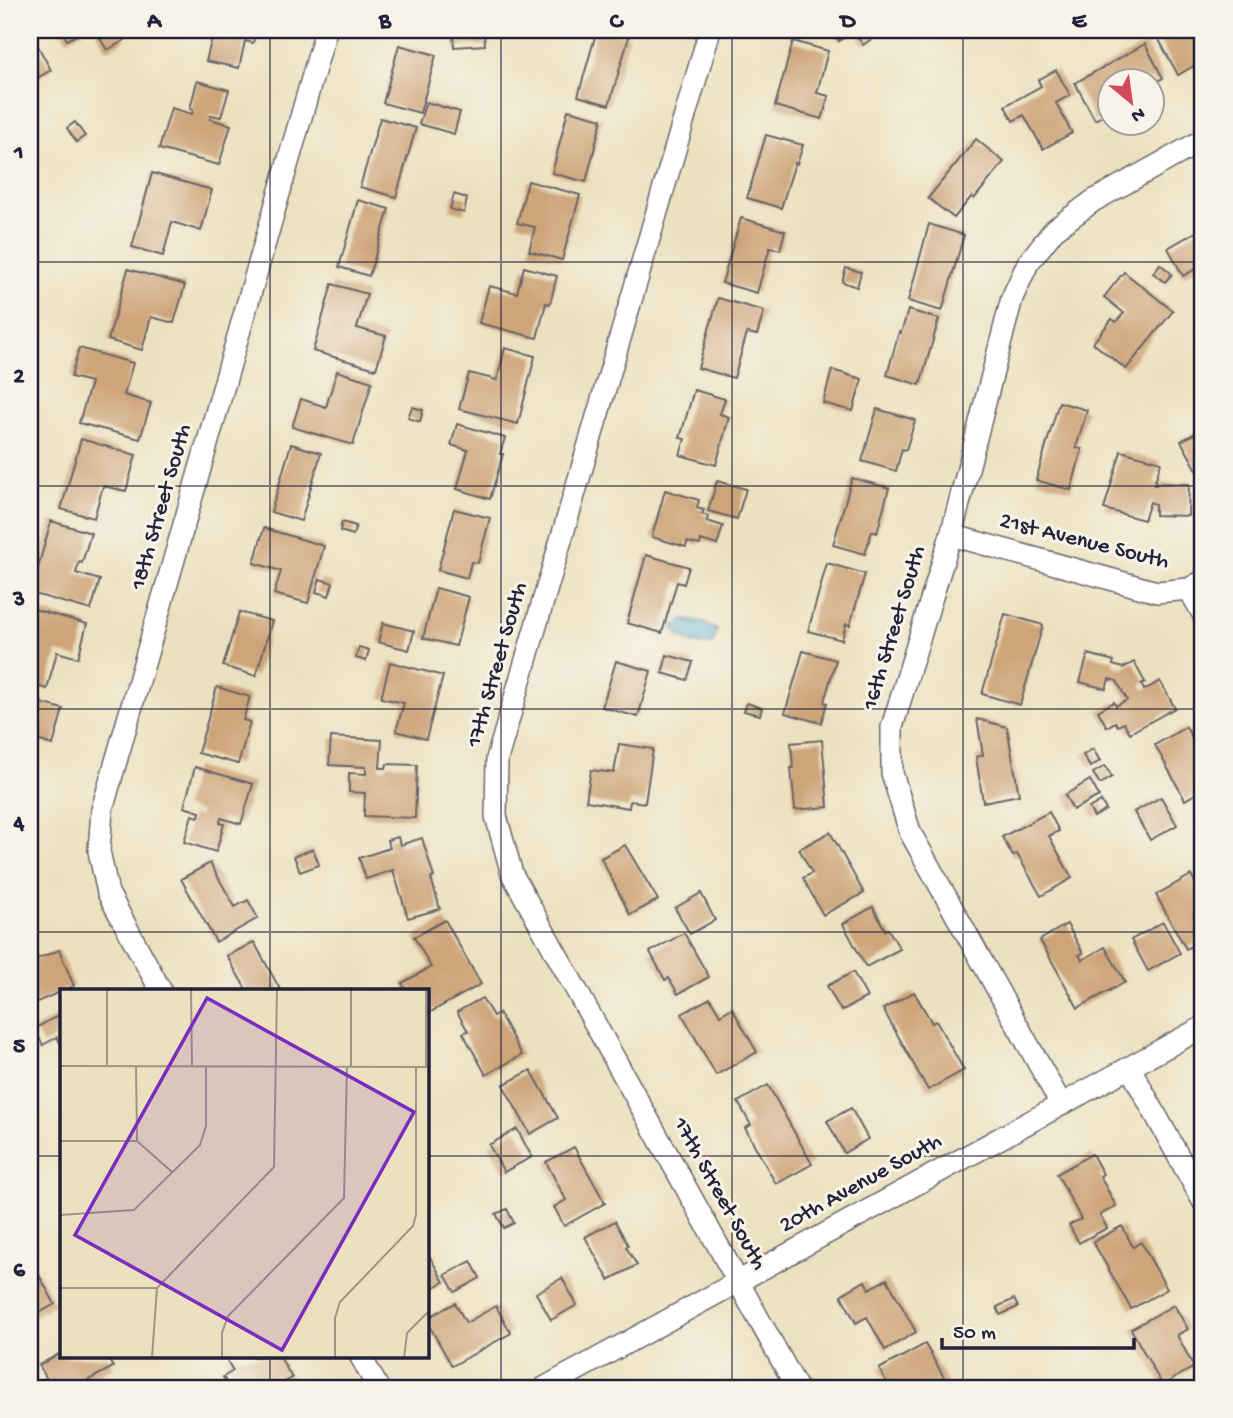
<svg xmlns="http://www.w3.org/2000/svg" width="1233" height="1418" viewBox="0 0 1233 1418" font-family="'Gochi Hand',sans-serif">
<defs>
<pattern id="water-waves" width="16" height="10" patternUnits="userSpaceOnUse" patternTransform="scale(1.75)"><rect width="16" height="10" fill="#53aed1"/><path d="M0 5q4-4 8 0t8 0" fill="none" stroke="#448dab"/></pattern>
</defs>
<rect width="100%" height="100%" fill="#f7f3e8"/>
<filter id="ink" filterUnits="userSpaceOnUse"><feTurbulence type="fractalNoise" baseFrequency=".0143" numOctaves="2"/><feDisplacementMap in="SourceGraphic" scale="14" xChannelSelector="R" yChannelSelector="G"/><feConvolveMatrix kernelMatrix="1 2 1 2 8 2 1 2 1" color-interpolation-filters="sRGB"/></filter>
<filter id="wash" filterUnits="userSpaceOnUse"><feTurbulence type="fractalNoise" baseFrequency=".00686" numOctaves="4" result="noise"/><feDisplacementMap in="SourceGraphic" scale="28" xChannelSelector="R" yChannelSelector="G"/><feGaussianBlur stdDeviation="1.57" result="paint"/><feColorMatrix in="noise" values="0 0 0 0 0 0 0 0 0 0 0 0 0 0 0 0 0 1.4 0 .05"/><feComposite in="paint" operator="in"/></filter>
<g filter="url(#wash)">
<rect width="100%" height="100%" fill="#ece1bf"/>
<!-- water -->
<path fill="url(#water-waves)" stroke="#3a6886" stroke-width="2" d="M 682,620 L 700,621 L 717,630 L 712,645 L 694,644 L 677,635 L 678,631 L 673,629 L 675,624 L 680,625 Z"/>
<g id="blocks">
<!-- building -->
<g fill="#cea479">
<path d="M 61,30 L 86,30 L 67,40 Z"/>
<path d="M 95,30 L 120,30 L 125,40 L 107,50 Z"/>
<path d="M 201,30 L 257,30 L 253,43 L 245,41 L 239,68 L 206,61 L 213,34 Z"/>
<path d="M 453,30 L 484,30 L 485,45 L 454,47 Z"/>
<path d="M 597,30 L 604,30 L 629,37 L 609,105 L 578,96 Z"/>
<path d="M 832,30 L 884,30 L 863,45 L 854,31 L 839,41 Z"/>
<path d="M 1173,30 L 1203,30 L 1203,57 L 1195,61 L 1197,64 L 1178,75 L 1158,38 Z"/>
<path d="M 34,39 L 51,70 L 30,82 L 30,41 Z"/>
<path d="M 793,41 L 828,51 L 817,93 L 829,96 L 822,119 L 775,106 Z"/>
<path d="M 1145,44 L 1163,78 L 1152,84 L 1152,80 L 1110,80 L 1110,112 L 1095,120 L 1075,83 Z"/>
<path d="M 399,45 L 436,55 L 420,113 L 383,103 Z"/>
<path d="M 1056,70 L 1070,95 L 1056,103 L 1072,133 L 1043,149 L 1024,115 L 1013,121 L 1005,106 L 1041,86 L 1038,80 Z"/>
<path d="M 197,81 L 229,90 L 221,117 L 211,115 L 210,119 L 231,125 L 219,165 L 159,149 L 171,108 L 192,114 L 193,110 L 190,109 Z"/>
<path d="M 426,102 L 460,112 L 454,134 L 419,124 Z"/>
<path d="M 568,110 L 602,119 L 586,182 L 552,173 Z"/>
<path d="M 380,118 L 416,128 L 396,197 L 360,187 Z"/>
<path d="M 75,122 L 85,136 L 76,142 L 67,128 Z"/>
<path d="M 766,135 L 803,145 L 797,164 L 795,163 L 781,208 L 747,198 Z"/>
<path d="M 976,139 L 1004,162 L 974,199 L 972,196 L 954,218 L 928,198 Z"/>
<path d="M 152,173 L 212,190 L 201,231 L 172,222 L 163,256 L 132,247 Z"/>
<path d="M 528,181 L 580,195 L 562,260 L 529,251 L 535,227 L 517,223 Z"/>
<path d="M 454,194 L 467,198 L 464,213 L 450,209 Z"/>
<path d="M 358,200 L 389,209 L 369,276 L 339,267 Z"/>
<path d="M 741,218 L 785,231 L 780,250 L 770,247 L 757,293 L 722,283 Z"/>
<path d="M 929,224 L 964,235 L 942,311 L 908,301 Z"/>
<path d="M 1203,228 L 1203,265 L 1183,276 L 1168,248 Z"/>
<path d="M 1160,264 L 1172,274 L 1165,282 L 1153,273 Z"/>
<path d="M 524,267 L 557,276 L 550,304 L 546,303 L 537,338 L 479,323 L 489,286 L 517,293 Z"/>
<path d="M 846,268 L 861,272 L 857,287 L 842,282 Z"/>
<path d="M 128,269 L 185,285 L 174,323 L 151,317 L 142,350 L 108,340 Z"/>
<path d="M 1124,272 L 1173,311 L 1126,369 L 1093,343 L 1112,319 L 1116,322 L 1124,313 L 1104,297 Z"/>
<path d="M 332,284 L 367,294 L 357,328 L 386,336 L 376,369 L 313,351 Z"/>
<path d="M 718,298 L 764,311 L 757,335 L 747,333 L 734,378 L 698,368 Z"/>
<path d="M 908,310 L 939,319 L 920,385 L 887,375 L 899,332 L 901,333 Z"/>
<path d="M 79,348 L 133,363 L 124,395 L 151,403 L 140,439 L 79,423 L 91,382 L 71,377 Z"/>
<path d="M 505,348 L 535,356 L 518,424 L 459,409 L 469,373 L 497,380 Z"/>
<path d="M 832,370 L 862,379 L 853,411 L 823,403 Z"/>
<path d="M 337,371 L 372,382 L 353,445 L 292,427 L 301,399 L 326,407 Z"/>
<path d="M 694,390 L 725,399 L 720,414 L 729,417 L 716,465 L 680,455 L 685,439 L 680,438 Z"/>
<path d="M 1059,402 L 1087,410 L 1076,448 L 1082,449 L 1071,490 L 1036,480 Z"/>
<path d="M 412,407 L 423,410 L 420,422 L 408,418 Z"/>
<path d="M 877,409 L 915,420 L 906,450 L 902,449 L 896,471 L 862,461 Z"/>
<path d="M 457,424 L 505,438 L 500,454 L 503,454 L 490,499 L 457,489 L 468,450 L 451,445 Z"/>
<path d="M 1203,429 L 1203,481 L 1181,441 Z"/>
<path d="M 81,439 L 136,455 L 126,491 L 103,486 L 94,518 L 61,509 Z"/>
<path d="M 291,444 L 321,453 L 301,521 L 271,512 Z"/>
<path d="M 1121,451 L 1161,462 L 1154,485 L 1156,485 L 1156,483 L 1189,484 L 1188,516 L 1155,515 L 1155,504 L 1150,502 L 1144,520 L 1104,509 Z"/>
<path d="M 852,478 L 889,488 L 877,533 L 872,531 L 865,554 L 833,545 Z"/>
<path d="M 717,481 L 746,489 L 737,519 L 708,511 Z"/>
<path d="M 665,490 L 699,500 L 697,508 L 704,510 L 702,514 L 708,516 L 707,521 L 723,526 L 717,545 L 701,540 L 700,545 L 687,542 L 686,547 L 652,537 Z"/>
<path d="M 454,509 L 490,518 L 478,563 L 471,562 L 467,578 L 438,570 Z"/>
<path d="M 51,521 L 91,533 L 82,563 L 79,562 L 76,573 L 100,580 L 91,610 L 31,593 Z"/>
<path d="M 342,522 L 356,526 L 353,535 L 340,531 Z"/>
<path d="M 264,528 L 324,546 L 308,603 L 274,594 L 281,571 L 254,563 Z"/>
<path d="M 646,555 L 689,567 L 684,584 L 677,582 L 662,633 L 627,623 Z"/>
<path d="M 827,563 L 865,574 L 850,625 L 846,624 L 842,640 L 808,631 Z"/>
<path d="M 320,579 L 333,583 L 329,596 L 316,592 Z"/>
<path d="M 436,588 L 469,597 L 456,646 L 423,638 Z"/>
<path d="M 30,608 L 87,624 L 78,658 L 57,652 L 47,689 L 30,684 Z"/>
<path d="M 239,612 L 272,621 L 256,676 L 223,666 Z"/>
<path d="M 1005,614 L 1043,625 L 1020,705 L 982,694 Z"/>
<path d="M 383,623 L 414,631 L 409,650 L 378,642 Z"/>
<path d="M 359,647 L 369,650 L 366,661 L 356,658 Z"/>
<path d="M 803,651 L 836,660 L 824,702 L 827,703 L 821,723 L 785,713 Z"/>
<path d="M 1088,654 L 1114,661 L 1113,665 L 1123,668 L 1134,662 L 1145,682 L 1141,684 L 1144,690 L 1160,681 L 1175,708 L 1130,733 L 1124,723 L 1118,726 L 1115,722 L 1107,727 L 1098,711 L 1114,702 L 1116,706 L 1127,700 L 1117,681 L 1109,679 L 1106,689 L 1080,682 Z"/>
<path d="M 667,655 L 693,662 L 687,680 L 662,673 Z"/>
<path d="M 616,661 L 651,671 L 638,717 L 602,707 Z"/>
<path d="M 390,662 L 443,676 L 426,739 L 396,731 L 404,703 L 381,698 Z"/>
<path d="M 217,687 L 250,697 L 243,720 L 250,722 L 238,764 L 198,753 Z"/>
<path d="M 30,700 L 63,709 L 53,745 L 30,738 Z"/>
<path d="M 747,703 L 762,708 L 760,715 L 744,711 Z"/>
<path d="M 977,719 L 1007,727 L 1019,795 L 983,802 L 976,757 L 983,755 Z"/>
<path d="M 1186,727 L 1203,758 L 1203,789 L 1185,800 L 1155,745 Z"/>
<path d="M 331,737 L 382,740 L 380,768 L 386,768 L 387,764 L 417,765 L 415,818 L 364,816 L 365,793 L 349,792 L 349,773 L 366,774 L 366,767 L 329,765 Z"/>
<path d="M 822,740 L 828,807 L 795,810 L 791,768 L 793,768 L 791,743 Z"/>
<path d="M 619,744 L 653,749 L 645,803 L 630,801 L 629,808 L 586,801 L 591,770 L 614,773 Z"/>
<path d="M 1093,749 L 1100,761 L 1090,767 L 1083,755 Z"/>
<path d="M 1105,766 L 1112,777 L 1100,784 L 1093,773 Z"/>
<path d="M 195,767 L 253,784 L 241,824 L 221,818 L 220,823 L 224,824 L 216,852 L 184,842 L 192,815 L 199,817 L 200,812 L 184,807 Z"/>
<path d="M 1090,780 L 1099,796 L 1073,810 L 1065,795 Z"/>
<path d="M 1161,797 L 1177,825 L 1150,840 L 1134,812 Z"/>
<path d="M 1101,801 L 1106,810 L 1094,817 L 1089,808 Z"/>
<path d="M 1049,812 L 1059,831 L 1049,836 L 1072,878 L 1041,896 L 1017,854 L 1013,856 L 1002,837 Z"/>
<path d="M 830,832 L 864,893 L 823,915 L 803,878 L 812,873 L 799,849 Z"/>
<path d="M 398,837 L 400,845 L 422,838 L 434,877 L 431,878 L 440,909 L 408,918 L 393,870 L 366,879 L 359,858 L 390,848 L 387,840 Z"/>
<path d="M 625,845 L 658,900 L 630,915 L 601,858 Z"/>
<path d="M 313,849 L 319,865 L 300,872 L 294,856 Z"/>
<path d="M 210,863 L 235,907 L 248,900 L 258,918 L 216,942 L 181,879 Z"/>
<path d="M 1191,875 L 1203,897 L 1203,940 L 1186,949 L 1156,895 Z"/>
<path d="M 701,893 L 715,920 L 690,934 L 675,908 Z"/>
<path d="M 873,907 L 885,930 L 888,929 L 900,949 L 866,967 L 843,924 Z"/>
<path d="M 445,920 L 481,984 L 427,1014 L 427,991 L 406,991 L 402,983 L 431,967 L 414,937 Z"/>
<path d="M 1163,922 L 1180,953 L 1148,971 L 1131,940 Z"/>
<path d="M 1067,924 L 1083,953 L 1079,955 L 1082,960 L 1105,947 L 1125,982 L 1078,1008 L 1040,940 Z"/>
<path d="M 684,933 L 709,977 L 678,994 L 669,978 L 665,980 L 650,952 Z"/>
<path d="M 254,942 L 281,991 L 247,991 L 227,956 Z"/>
<path d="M 59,950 L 74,986 L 30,1005 L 30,955 L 32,961 Z"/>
<path d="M 853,972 L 867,997 L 841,1011 L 827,986 Z"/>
<path d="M 914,992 L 932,1023 L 936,1021 L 964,1070 L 928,1090 L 883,1009 Z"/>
<path d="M 482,998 L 493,1016 L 499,1013 L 522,1055 L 486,1075 L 463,1033 L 468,1031 L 457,1012 Z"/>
<path d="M 710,998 L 720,1015 L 732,1008 L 757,1052 L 716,1075 L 682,1014 Z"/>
<path d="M 61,1014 L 61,1044 L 57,1037 L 43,1045 L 34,1029 Z"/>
<path d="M 531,1070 L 558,1118 L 530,1134 L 503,1085 Z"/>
<path d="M 768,1085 L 812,1164 L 776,1184 L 745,1128 L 751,1125 L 738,1102 Z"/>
<path d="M 851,1108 L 868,1139 L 844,1153 L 827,1121 Z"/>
<path d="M 517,1129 L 532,1157 L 504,1172 L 489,1145 Z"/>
<path d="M 574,1147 L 605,1203 L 564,1226 L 554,1207 L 566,1200 L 546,1162 Z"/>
<path d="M 1092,1154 L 1103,1174 L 1100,1176 L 1116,1206 L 1100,1215 L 1107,1228 L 1079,1243 L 1069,1225 L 1081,1219 L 1057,1174 Z"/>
<path d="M 507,1209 L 514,1223 L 504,1228 L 496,1214 Z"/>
<path d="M 615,1221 L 628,1245 L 626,1247 L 637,1265 L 609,1280 L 585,1237 Z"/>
<path d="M 1122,1226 L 1133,1247 L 1141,1242 L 1167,1289 L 1131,1309 L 1093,1242 Z"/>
<path d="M 427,1252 L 444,1282 L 427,1291 Z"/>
<path d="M 30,1259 L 55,1304 L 30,1318 Z"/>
<path d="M 471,1261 L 480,1278 L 455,1292 L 445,1275 Z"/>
<path d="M 562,1278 L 577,1305 L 551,1320 L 536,1293 Z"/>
<path d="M 887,1279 L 916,1332 L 885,1350 L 867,1317 L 856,1323 L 841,1295 L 865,1281 L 869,1289 Z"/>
<path d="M 1014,1299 L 1018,1307 L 1000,1315 L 997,1307 Z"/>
<path d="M 455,1303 L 466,1323 L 496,1306 L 511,1333 L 452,1366 L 427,1322 L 427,1318 Z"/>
<path d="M 1174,1305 L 1188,1329 L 1177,1335 L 1194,1367 L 1162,1385 L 1131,1329 Z"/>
<path d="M 925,1344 L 950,1388 L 908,1388 L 905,1383 L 895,1388 L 890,1388 L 879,1369 Z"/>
<path d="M 61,1353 L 61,1357 L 107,1357 L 113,1367 L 74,1388 L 52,1388 L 39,1365 Z"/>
<path d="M 225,1357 L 280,1357 L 292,1378 L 274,1388 L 230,1388 L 223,1377 L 233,1371 Z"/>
</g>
</g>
</g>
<g filter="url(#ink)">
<use href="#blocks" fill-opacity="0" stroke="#696569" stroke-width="2"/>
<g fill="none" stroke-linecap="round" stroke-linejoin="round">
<defs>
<g id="street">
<path d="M 710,30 L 497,759 L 496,816 L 512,874 L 797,1388"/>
<path d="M 951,535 L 1157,592 L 1189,589 L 1203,581"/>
<path d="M 1189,589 L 1203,614"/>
<path d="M 161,991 L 108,893 L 99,851 L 102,810 L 326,30"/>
<path d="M 1130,1068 L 1203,1201"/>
<path d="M 1061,1104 L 910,832 L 892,773 L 892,727 L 951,535 L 1012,298 L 1028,263 L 1054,230 L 1093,201 L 1203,140"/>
<path d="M 361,1357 L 378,1388"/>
<path d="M 544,1388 L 1203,1027"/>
</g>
</defs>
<!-- street casing -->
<use href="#street" stroke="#696569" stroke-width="24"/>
<!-- street -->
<use href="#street" stroke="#fff" stroke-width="21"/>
</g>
</g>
<!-- grid -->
<path fill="none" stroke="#22223b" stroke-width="2" stroke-opacity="0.55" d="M 270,30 L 270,991M 501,30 L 501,1388M 732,30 L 732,1388M 963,30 L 963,1388M 30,262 L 1203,262M 30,486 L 1203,486M 30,709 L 1203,709M 30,932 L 1203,932M 30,1156 L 61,1156M 427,1156 L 1203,1156M 270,1357 L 270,1388"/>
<g text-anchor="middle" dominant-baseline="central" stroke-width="6" stroke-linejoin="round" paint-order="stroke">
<!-- street labels -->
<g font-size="23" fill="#22223b" stroke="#f7f3e8">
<text transform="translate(162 507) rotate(-74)">18th Street South</text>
<text transform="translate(1084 542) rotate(14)">21st Avenue South</text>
<text transform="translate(895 628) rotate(-73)">16th Street South</text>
<text transform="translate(498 665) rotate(-74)">17th Street South</text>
<text transform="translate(861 1184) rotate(-29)">20th Avenue South</text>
<text transform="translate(719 1194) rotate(61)">17th Street South</text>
</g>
</g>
<!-- overview -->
<g transform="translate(60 989)">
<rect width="369" height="369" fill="#ece1bf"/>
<path fill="none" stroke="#9b958a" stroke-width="2" d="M 131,0 L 132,77M 366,0 L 366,78M 0,77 L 370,78M 47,77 L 47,0M 76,77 L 77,152M 291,78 L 291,0M 0,152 L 77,152 L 112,183M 0,226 L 74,221 L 140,156 L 146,137 L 146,77M 0,299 L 97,299M 92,369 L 97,299 L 214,178 L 217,0M 162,369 L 162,344 L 168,327 L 284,209 L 287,78M 275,369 L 275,329 L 280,313 L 353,237 L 356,226 L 356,78M 344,369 L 347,344 L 370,321"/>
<path fill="#7b2cbf" fill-opacity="0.15" stroke="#7b2cbf" stroke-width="3.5" d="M 147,9 L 354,123 L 222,361 L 15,246 Z"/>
<rect width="369" height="369" fill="none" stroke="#22223b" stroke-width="3.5"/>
</g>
<!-- margin -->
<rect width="1233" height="1418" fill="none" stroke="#f7f3e8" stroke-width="77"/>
<!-- north arrow -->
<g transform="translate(1131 102) rotate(151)"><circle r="33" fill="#f7f3e8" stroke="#a29fa3" stroke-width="2"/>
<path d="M0-5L12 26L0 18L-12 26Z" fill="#d1495b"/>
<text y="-10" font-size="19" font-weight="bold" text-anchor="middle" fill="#22223b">N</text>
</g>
<!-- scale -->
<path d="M942 1338v10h192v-10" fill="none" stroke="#22223b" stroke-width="3.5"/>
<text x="953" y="1338" font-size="21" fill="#22223b" stroke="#f7f3e8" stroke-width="5" paint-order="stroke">50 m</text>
<rect x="38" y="38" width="1156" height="1342" fill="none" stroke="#22223b" stroke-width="2.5"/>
<g font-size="23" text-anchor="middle" font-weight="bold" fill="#22223b">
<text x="154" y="27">A</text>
<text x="385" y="27">B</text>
<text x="616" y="27">C</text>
<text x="848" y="27">D</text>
<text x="1079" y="27">E</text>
<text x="19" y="158">1</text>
<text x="19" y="382">2</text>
<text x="19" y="605">3</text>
<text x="19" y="829">4</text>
<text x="19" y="1052">5</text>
<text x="19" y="1276">6</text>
</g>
</svg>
